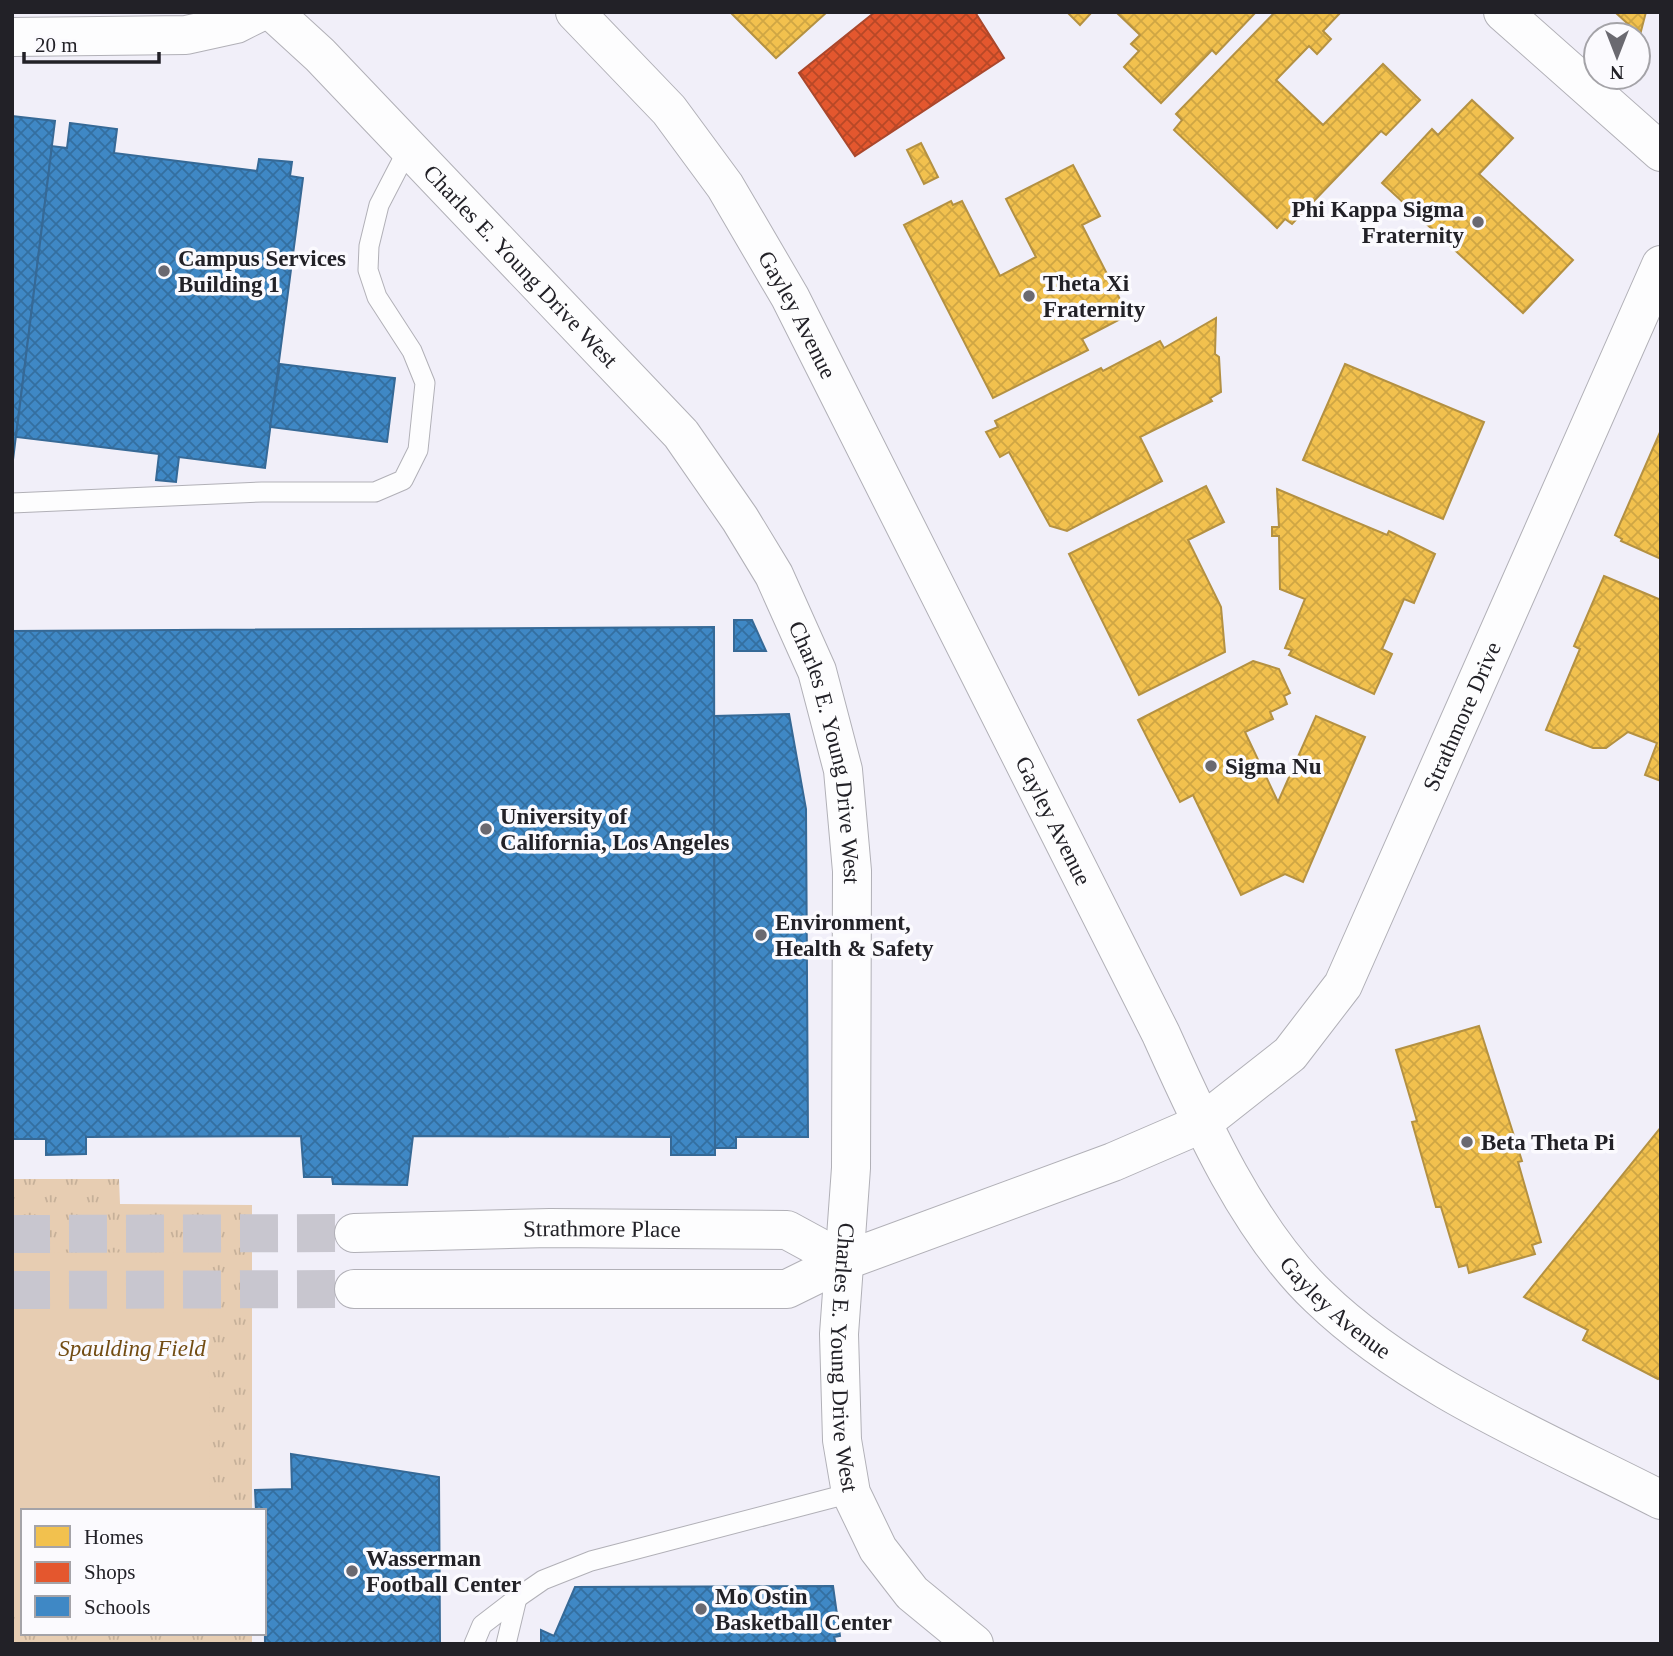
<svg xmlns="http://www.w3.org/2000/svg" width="1673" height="1656" viewBox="0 0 1673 1656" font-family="'Times New Roman',serif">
<defs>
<pattern id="grass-tufts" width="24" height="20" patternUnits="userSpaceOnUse" patternTransform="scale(1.75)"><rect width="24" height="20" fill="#e7cdb2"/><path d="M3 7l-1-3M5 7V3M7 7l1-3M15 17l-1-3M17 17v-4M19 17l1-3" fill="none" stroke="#c6b099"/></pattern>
<pattern id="homes-cross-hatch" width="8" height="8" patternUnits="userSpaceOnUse" patternTransform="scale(1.75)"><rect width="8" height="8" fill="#f2c14e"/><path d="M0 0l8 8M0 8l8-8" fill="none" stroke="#cfa644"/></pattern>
<pattern id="shops-cross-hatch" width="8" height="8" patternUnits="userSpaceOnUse" patternTransform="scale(1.75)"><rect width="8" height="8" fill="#e4572e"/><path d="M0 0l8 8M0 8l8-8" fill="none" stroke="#b84827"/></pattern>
<pattern id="schools-cross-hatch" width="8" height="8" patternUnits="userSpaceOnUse" patternTransform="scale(1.75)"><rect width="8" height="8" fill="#3f88c5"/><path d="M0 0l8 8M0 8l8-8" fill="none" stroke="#346fa0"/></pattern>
</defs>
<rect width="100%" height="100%" fill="#f1eff9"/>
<!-- grass -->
<path fill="url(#grass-tufts)" d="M 12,1179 L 119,1179 L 120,1204 L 252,1205 L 252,1511 L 23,1511 L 23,1633 L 252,1633 L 252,1644 L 12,1644 Z"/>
<!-- garden -->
<path fill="#e7cdb2" d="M 208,1252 L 210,1511 L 23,1511 L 23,1585 L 12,1585 L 12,1253 Z"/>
<!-- homes -->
<g fill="url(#homes-cross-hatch)" stroke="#b49142" stroke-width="2">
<path d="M 730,12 L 827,12 L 776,58 Z"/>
<path d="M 1067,12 L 1092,12 L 1080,25 Z"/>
<path d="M 1116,12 L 1256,12 L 1216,54 L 1212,50 L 1161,103 L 1124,67 L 1139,51 L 1131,44 L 1140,35 Z"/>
<path d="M 1275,12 L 1341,12 L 1323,31 L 1331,39 L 1317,54 L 1309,46 L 1276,80 L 1323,125 L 1383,64 L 1420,100 L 1386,135 L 1381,131 L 1292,224 L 1285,219 L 1277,228 L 1174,130 L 1182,120 L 1176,114 Z"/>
<path d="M 1611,12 L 1646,12 L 1640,35 L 1616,13 Z"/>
<path d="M 1472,100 L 1513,138 L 1479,174 L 1573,260 L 1523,313 L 1382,183 L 1432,129 L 1438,135 Z"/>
<path d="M 921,143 L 938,177 L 924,184 L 907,150 Z"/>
<path d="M 1073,165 L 1100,216 L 1082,225 L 1128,315 L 1082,339 L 1088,350 L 993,398 L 904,225 L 951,201 L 953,205 L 962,201 L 1000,276 L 1036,257 L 1006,199 Z"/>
<path d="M 1216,318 L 1215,354 L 1219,357 L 1221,392 L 1210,398 L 1212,401 L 1140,437 L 1162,481 L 1067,531 L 1050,526 L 1009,452 L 1000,457 L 986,432 L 998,427 L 995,421 L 1101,368 L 1103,371 L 1160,341 L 1164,348 Z"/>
<path d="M 1345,364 L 1484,422 L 1443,519 L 1303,460 Z"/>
<path d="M 1661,430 L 1661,559 L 1621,541 L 1622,539 L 1615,535 Z"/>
<path d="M 1206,486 L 1224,522 L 1188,540 L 1221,607 L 1225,652 L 1139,695 L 1069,554 Z"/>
<path d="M 1277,489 L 1387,535 L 1389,531 L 1435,554 L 1414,603 L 1404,599 L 1382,649 L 1392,654 L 1374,694 L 1289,655 L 1292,650 L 1285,648 L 1305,599 L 1280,589 L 1279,536 L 1272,536 L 1272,527 L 1279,527 Z"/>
<path d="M 1604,576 L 1661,600 L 1661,781 L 1645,775 L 1657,743 L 1628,732 L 1606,748 L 1593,748 L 1546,730 L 1580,649 L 1574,646 Z"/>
<path d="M 1253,661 L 1279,669 L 1290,693 L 1284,696 L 1287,704 L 1270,712 L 1273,719 L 1245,732 L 1278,802 L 1316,716 L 1365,737 L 1303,882 L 1285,874 L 1241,895 L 1193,795 L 1180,802 L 1138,720 Z"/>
<path d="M 1479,1026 L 1522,1161 L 1518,1162 L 1541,1242 L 1532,1245 L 1535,1254 L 1469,1273 L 1467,1265 L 1459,1267 L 1441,1207 L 1436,1207 L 1412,1122 L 1417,1121 L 1396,1050 Z"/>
<path d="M 1661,1127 L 1661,1377 L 1658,1379 L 1583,1340 L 1588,1330 L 1524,1297 Z"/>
</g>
<!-- shops -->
<path fill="url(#shops-cross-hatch)" stroke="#aa472c" stroke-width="2" d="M 875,12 L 975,12 L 1004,58 L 855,156 L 799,73 Z"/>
<!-- schools -->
<g fill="url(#schools-cross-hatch)" stroke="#366996" stroke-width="2">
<path d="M 12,116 L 55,121 L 12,468 Z"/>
<path d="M 70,123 L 117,129 L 114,153 L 257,171 L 259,159 L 292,162 L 290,176 L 303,178 L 265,468 L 179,457 L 176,482 L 156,480 L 159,454 L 16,437 L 52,146 L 67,148 Z"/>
<path d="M 280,364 L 395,378 L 387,442 L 270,427 Z"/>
<path d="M 734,620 L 752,620 L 766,651 L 734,651 Z"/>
<path d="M 714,627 L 715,1155 L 671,1155 L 671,1137 L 413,1136 L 407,1185 L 333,1184 L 332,1177 L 304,1177 L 301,1136 L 86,1137 L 86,1154 L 46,1155 L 46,1139 L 12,1139 L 12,631 Z"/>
<path d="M 789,714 L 806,809 L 808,1137 L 736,1137 L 736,1148 L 715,1148 L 714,716 Z"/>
<path d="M 291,1454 L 439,1477 L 440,1644 L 265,1644 L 264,1511 L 256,1511 L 255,1490 L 292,1489 Z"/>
<path d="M 833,1586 L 840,1636 L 834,1637 L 836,1644 L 541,1644 L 541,1630 L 554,1636 L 575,1587 Z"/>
</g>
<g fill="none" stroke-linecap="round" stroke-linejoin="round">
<!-- secondary-tunnel -->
<g stroke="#c8c6cf" stroke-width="38" stroke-dasharray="38 19" stroke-linecap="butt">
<path d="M 12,1234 L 354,1233"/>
<path d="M 12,1290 L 354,1289"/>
</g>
<defs>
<g id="lane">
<path d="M 12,503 L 262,492 L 375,492 L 403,480 L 418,450 L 425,383 L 412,351 L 377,297 L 368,270 L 369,246 L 379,205 L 408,149"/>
<path d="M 474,1644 L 482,1625 L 517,1598 L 543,1580 L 591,1561 L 851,1493"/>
<path d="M 506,1644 L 517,1598"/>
</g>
<g id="street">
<path id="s1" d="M 273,12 L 320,55 L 681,434 L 740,519 L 774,575 L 817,671 L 843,770 L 852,871 L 851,1168 L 839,1334 L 842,1440 L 851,1493 L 878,1549 L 912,1593 L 974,1644"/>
<path d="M 1503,12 L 1661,152"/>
<path id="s2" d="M 1201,1124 L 1290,1054 L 1343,985 L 1661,265"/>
</g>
<g id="secondary">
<path id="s3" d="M 575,12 L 669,110 L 725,186 L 790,297 L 1161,1034 C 1200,1121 1249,1231 1319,1297 C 1411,1386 1548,1442 1661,1500"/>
<path d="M 12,37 L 186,35 L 236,24 L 260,12"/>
<path id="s4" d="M 354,1233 L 550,1228 L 787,1230 L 844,1261"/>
<path d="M 354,1289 L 787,1289 L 844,1261 L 1113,1162 L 1201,1124"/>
</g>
</defs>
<!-- lane casing -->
<use href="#lane" stroke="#b1b0b7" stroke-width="21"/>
<!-- street casing -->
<use href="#street" stroke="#b1b0b7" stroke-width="40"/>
<!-- secondary casing -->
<use href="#secondary" stroke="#b1b0b7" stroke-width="40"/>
<!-- lane -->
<use href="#lane" stroke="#fdfdfe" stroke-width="19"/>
<!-- street -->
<use href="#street" stroke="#fdfdfe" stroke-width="38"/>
<!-- secondary -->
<use href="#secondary" stroke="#fdfdfe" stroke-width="38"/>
</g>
<!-- markers -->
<g fill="#6a6970" stroke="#fbfafe" stroke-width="2.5">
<circle cx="1478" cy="222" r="7"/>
<circle cx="164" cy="271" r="7"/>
<circle cx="1029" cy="296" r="7"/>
<circle cx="1211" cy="766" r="7"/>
<circle cx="486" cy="829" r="7"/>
<circle cx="761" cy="935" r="7"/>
<circle cx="1467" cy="1142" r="7"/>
<circle cx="352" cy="1571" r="7"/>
<circle cx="701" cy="1609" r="7"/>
</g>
<g text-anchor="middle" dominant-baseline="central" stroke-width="7" stroke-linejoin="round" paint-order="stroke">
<!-- poi labels -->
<g font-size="23" font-weight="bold" fill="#222127" stroke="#fbfafe" text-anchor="start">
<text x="1464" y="209" text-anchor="end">Phi Kappa Sigma<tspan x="1464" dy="26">Fraternity</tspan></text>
<text x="178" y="258">Campus Services<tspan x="178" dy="26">Building 1</tspan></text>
<text x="1043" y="283">Theta Xi<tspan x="1043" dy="26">Fraternity</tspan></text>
<text x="1225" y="766">Sigma Nu</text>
<text x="500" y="816">University of<tspan x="500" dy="26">California, Los Angeles</tspan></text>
<text x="775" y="922">Environment,<tspan x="775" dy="26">Health &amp; Safety</tspan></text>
<text x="1481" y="1142">Beta Theta Pi</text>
<text x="366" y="1558">Wasserman<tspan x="366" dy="26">Football Center</tspan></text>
<text x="715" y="1596">Mo Ostin<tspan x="715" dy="26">Basketball Center</tspan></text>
</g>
<!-- street labels -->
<g font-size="23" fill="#222127" stroke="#fbfafe">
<text stroke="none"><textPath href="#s1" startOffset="355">Charles E. Young Drive West</textPath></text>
<text stroke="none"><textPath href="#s3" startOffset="378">Gayley Avenue</textPath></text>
<text stroke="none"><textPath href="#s2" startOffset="494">Strathmore Drive</textPath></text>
<text stroke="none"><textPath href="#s1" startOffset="943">Charles E. Young Drive West</textPath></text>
<text stroke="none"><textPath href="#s3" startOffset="945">Gayley Avenue</textPath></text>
<text stroke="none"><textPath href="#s4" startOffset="248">Strathmore Place</textPath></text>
<text stroke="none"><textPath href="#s3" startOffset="1512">Gayley Avenue</textPath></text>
<text stroke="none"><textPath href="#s1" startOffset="1552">Charles E. Young Drive West</textPath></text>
</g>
<!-- park labels -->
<g font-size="23" font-style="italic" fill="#724c13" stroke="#fbfafe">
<text x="132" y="1348">Spaulding Field</text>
</g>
</g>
<!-- border -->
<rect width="1673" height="1656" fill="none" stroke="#222127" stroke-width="28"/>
<!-- legend -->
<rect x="21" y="1509" width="245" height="126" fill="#fbfafe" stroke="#a4a3a8" stroke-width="2"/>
<rect x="35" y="1526" width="35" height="21" fill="#f2c14e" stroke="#a4a3a8" stroke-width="2"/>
<text x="84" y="1544" font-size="21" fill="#222127">Homes</text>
<rect x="35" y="1562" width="35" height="21" fill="#e4572e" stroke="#a4a3a8" stroke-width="2"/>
<text x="84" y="1579" font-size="21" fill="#222127">Shops</text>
<rect x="35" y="1596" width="35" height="21" fill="#3f88c5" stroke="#a4a3a8" stroke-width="2"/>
<text x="84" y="1614" font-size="21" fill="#222127">Schools</text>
<!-- north arrow -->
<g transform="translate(1617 56) rotate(180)"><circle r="33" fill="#fbfafe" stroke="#a4a3a8" stroke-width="2"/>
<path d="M0-5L12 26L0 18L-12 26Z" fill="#6a6970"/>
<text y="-10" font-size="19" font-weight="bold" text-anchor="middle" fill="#222127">N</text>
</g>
<!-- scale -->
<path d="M24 52v10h135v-10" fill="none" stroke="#222127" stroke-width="3.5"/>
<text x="35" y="52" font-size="21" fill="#222127" stroke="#fbfafe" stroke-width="5" paint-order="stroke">20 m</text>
</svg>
